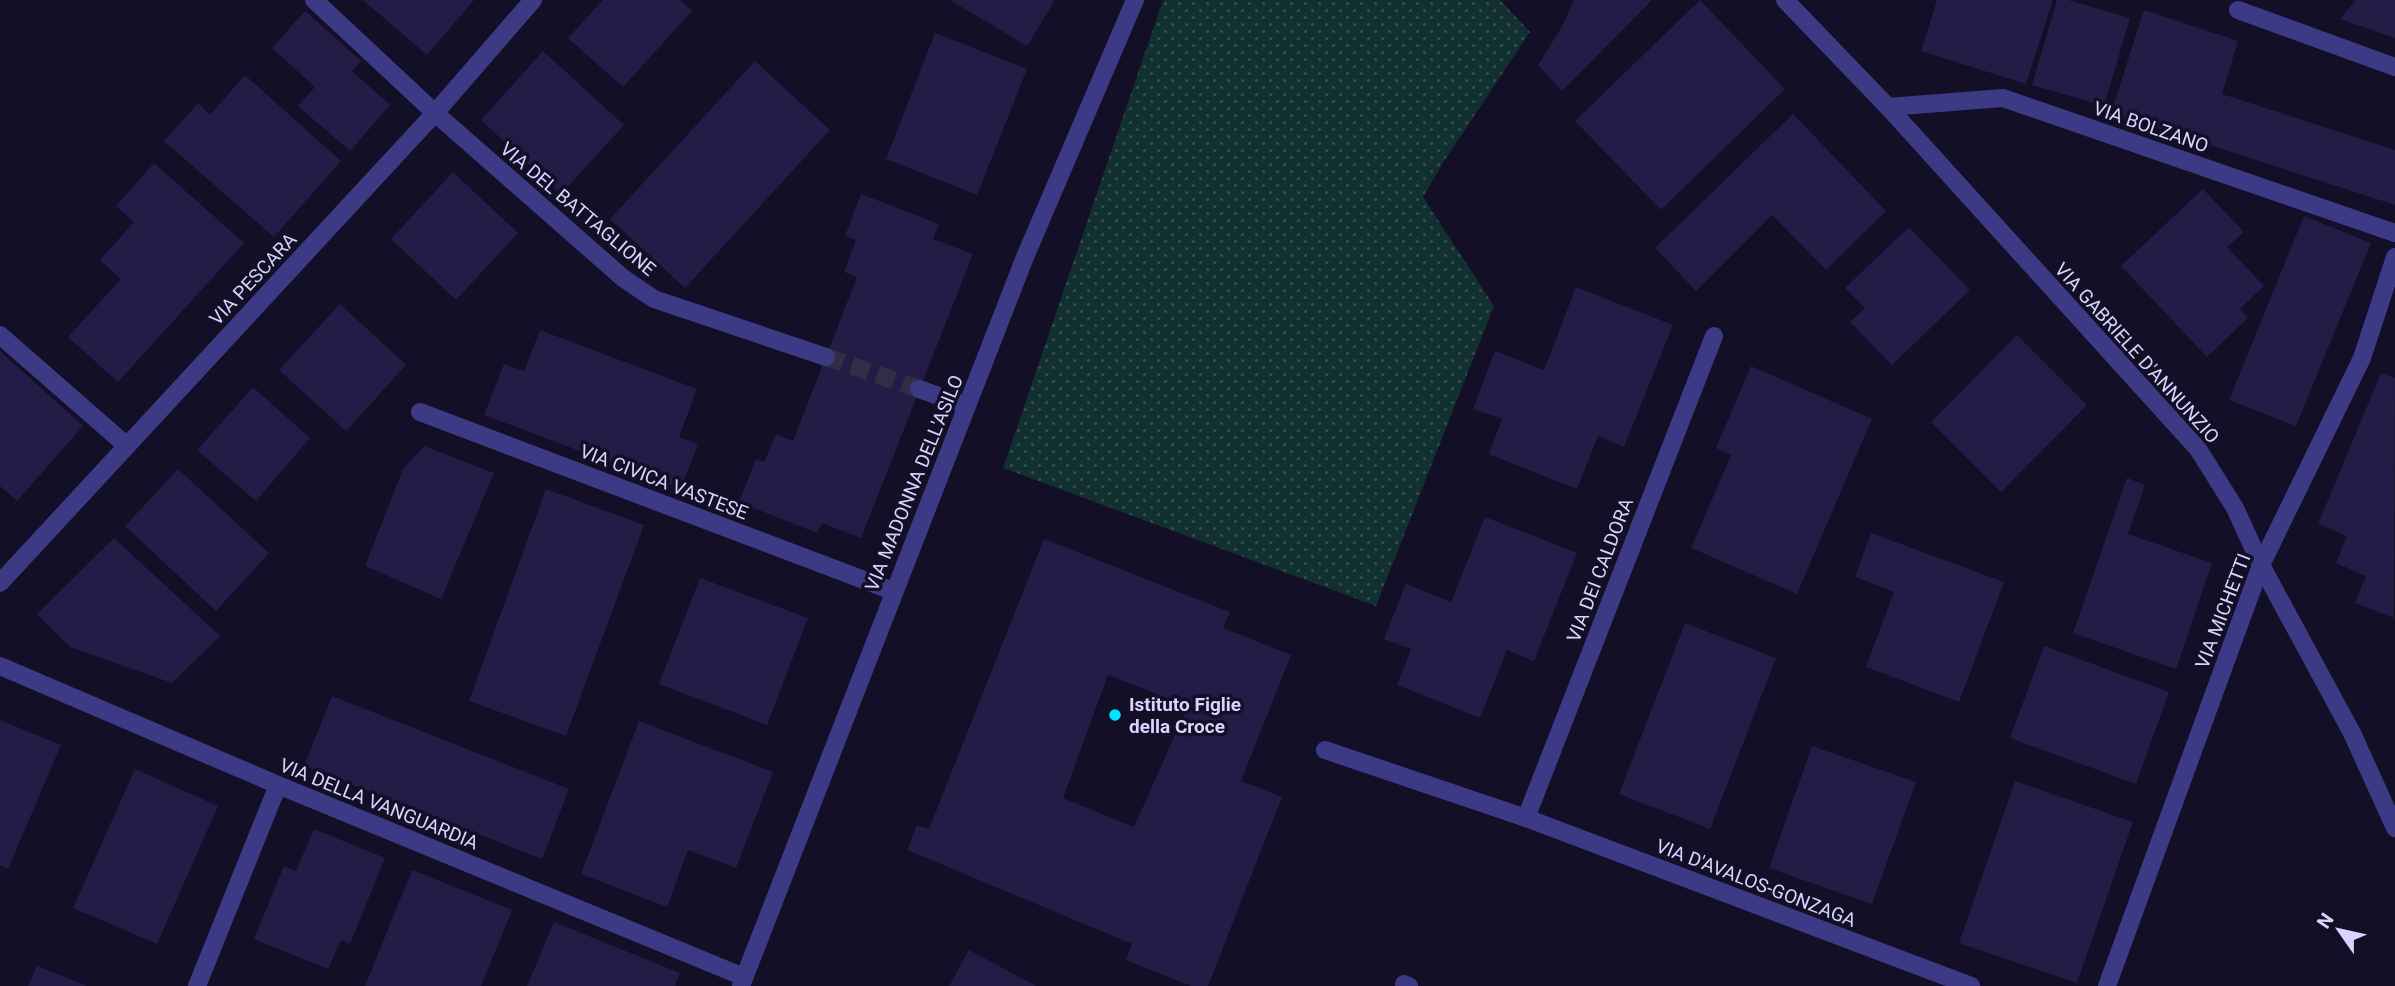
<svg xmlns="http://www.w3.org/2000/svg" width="2395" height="986" viewBox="0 0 2395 986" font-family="Roboto,sans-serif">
<defs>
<pattern id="park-dots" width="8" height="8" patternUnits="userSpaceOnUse" patternTransform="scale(1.75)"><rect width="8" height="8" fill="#12302f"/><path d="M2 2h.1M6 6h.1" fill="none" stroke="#344d4e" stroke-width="1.8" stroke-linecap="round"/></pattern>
</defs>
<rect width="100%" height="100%" fill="#130f26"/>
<!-- park -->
<path fill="url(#park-dots)" d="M 1163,0 L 1500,0 L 1530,32 L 1444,161 L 1423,197 L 1494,306 L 1376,606 L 1003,468 Z"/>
<!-- building -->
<g fill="#241b47" fill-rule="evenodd">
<path d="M 363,0 L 474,0 L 427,55 Z"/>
<path d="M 603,0 L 680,0 L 692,11 L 623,87 L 568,38 Z"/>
<path d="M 950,0 L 1055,0 L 1027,46 Z"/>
<path d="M 1574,0 L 1652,0 L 1562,91 L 1538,65 L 1563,25 Z"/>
<path d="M 1700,0 L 1785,89 L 1661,210 L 1575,121 Z"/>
<path d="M 1937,0 L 2053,0 L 2026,84 L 1921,51 Z"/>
<path d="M 2057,0 L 2068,0 L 2130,18 L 2104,106 L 2032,85 Z"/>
<path d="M 2356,0 L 2395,0 L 2395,38 L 2340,19 Z"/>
<path d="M 2144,10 L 2238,41 L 2222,94 L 2395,150 L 2395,205 L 2111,113 Z"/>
<path d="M 305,11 L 361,61 L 352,71 L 390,105 L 350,151 L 298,106 L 315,87 L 272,48 Z"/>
<path d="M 935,33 L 1027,69 L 977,195 L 886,159 Z"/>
<path d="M 543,51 L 624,125 L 561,194 L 481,120 Z"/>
<path d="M 755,61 L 830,130 L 685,288 L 610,219 Z"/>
<path d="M 245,75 L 341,161 L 274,237 L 164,141 L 198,103 L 210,115 Z"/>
<path d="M 1793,114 L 1886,211 L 1826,270 L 1772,215 L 1696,291 L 1655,248 Z"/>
<path d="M 154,163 L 244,243 L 118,382 L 68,337 L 121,279 L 100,260 L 134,222 L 116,206 Z"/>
<path d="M 453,172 L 518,233 L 456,300 L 391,239 Z"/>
<path d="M 2203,189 L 2244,232 L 2227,247 L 2264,286 L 2240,309 L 2248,318 L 2207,357 L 2121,266 Z"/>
<path d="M 861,194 L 939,224 L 933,239 L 973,254 L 861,538 L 822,523 L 817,533 L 739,502 L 756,459 L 764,462 L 776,434 L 793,441 L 857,277 L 844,272 L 856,240 L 845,236 Z"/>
<path d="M 2304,216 L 2371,243 L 2296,426 L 2229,400 Z"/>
<path d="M 1909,227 L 1970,290 L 1892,365 L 1850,322 L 1865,308 L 1845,288 Z"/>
<path d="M 1576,287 L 1673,325 L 1624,447 L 1598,436 L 1577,489 L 1489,454 L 1502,419 L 1473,409 L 1495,351 L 1544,370 Z"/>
<path d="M 340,304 L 406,365 L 346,431 L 279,370 Z"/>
<path d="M 540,330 L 697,389 L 679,437 L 698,444 L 681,489 L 484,415 L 504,364 L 524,371 Z"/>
<path d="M 2017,335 L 2087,405 L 2001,492 L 1931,422 Z"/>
<path d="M 0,351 L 83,426 L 17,501 L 0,486 Z"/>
<path d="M 1751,366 L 1872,419 L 1797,594 L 1691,548 L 1731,455 L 1716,448 Z"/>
<path d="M 2381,373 L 2395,378 L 2394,618 L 2355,603 L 2366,576 L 2336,563 L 2347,536 L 2318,524 Z"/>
<path d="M 253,387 L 310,438 L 256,501 L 197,450 Z"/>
<path d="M 424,446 L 494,473 L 441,599 L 365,566 L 403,469 Z"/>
<path d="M 178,469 L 269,553 L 216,611 L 125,526 Z"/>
<path d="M 2127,478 L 2145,485 L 2128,534 L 2212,563 L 2176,669 L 2073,633 Z"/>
<path d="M 546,489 L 644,525 L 566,736 L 469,701 Z"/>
<path d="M 1485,517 L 1577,553 L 1534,661 L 1507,650 L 1480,718 L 1397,685 L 1411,649 L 1384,639 L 1406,584 L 1451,602 Z"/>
<path d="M 1871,533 L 2004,582 L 1959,702 L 1866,667 L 1894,592 L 1855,577 Z"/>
<path d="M 114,538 L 220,636 L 172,683 L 70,647 L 37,614 Z"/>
<path d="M 1044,539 L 1230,612 L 1223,628 L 1291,655 L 1241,781 L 1282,797 L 1208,986 L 1191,986 L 1126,960 L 1132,944 L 907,850 L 917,825 L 929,829 ZM 1108,675 L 1188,706 L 1134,827 L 1063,798 Z"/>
<path d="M 700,578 L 808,618 L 767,725 L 659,684 Z"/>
<path d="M 1685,623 L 1776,658 L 1710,829 L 1619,794 Z"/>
<path d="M 2044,646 L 2169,692 L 2136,784 L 2010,738 Z"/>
<path d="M 332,696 L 569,789 L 542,859 L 304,766 Z"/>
<path d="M 0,720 L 61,745 L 8,869 L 0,865 Z"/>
<path d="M 639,721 L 773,772 L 736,868 L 688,850 L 667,907 L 581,874 Z"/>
<path d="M 1812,746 L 1916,782 L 1872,904 L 1769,868 Z"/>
<path d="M 135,769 L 218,806 L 157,944 L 73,908 Z"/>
<path d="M 2015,781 L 2133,822 L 2077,983 L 1959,943 Z"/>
<path d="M 314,829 L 385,858 L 350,944 L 341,940 L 328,969 L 254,939 L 284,866 L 296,871 Z"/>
<path d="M 412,870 L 512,910 L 481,986 L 365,986 Z"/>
<path d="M 554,922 L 680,973 L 675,986 L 527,986 Z"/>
<path d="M 969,950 L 1036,986 L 949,986 Z"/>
<path d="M 37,966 L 87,986 L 28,986 Z"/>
</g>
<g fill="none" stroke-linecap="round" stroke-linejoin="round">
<!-- minor-tunnel -->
<path stroke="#312d47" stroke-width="18" stroke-dasharray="18 9" stroke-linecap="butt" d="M 826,357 L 919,389"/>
<!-- minor -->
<g stroke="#3d3a85" stroke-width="18">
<path d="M 314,0 L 435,113 L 623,278 L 654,299 L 826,357"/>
<path d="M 1785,0 L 1888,107 L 2198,449 L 2235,508 L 2261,565 L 2352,733 L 2395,828"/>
<path d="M 2238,10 L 2395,67"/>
<path d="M 1888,107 L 2003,98 L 2395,233"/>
<path d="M 0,335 L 127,446"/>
<path d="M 919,389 L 967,406"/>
<path d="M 420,412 L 893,591"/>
<path d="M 0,583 L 435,113 L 533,0"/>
<path d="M 0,666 L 278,785 L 744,977"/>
<path d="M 1325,750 L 1526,818 L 1971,986"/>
<path d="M 1526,818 L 1714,336"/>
<path d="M 1404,984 L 1409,986"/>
<path d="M 197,986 L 278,785"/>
<path d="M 741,986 L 1025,257 L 1135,0"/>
<path d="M 2107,986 L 2261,565 L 2362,358 L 2395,257"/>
</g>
</g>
<!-- markers -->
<circle fill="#00e5ff" stroke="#130f26" stroke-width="2.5" cx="1115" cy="715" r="7"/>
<g text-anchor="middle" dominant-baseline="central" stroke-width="7" stroke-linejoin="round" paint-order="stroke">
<!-- street labels -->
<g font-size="19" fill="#d9d4ff" stroke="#130f26">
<text transform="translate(2151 127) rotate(19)">VIA BOLZANO</text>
<text transform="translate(578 209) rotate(40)">VIA DEL BATTAGLIONE</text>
<text transform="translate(253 279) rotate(-47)">VIA PESCARA</text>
<text transform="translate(2137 353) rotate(48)">VIA GABRIELE D'ANNUNZIO</text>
<text transform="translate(664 482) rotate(21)">VIA CIVICA VASTESE</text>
<text transform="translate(914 483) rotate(-68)">VIA MADONNA DELL'ASILO</text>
<text transform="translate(1600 570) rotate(-69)">VIA DEI CALDORA</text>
<text transform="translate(2223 611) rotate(-69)">VIA MICHETTI</text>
<text transform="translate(379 804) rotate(22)">VIA DELLA VANGUARDIA</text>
<text transform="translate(1756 883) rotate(21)">VIA D'AVALOS-GONZAGA</text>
</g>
<!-- poi labels -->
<g font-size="19" font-weight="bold" fill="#d9d4ff" stroke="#130f26" text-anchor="start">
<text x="1129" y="704">Istituto Figlie<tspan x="1129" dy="22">della Croce</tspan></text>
</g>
</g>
<!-- north arrow -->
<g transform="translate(2339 930) rotate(304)" stroke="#130f26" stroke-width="5" paint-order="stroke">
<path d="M0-5L12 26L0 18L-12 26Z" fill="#d9d4ff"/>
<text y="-10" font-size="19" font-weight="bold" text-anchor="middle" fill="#d9d4ff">N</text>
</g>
</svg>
